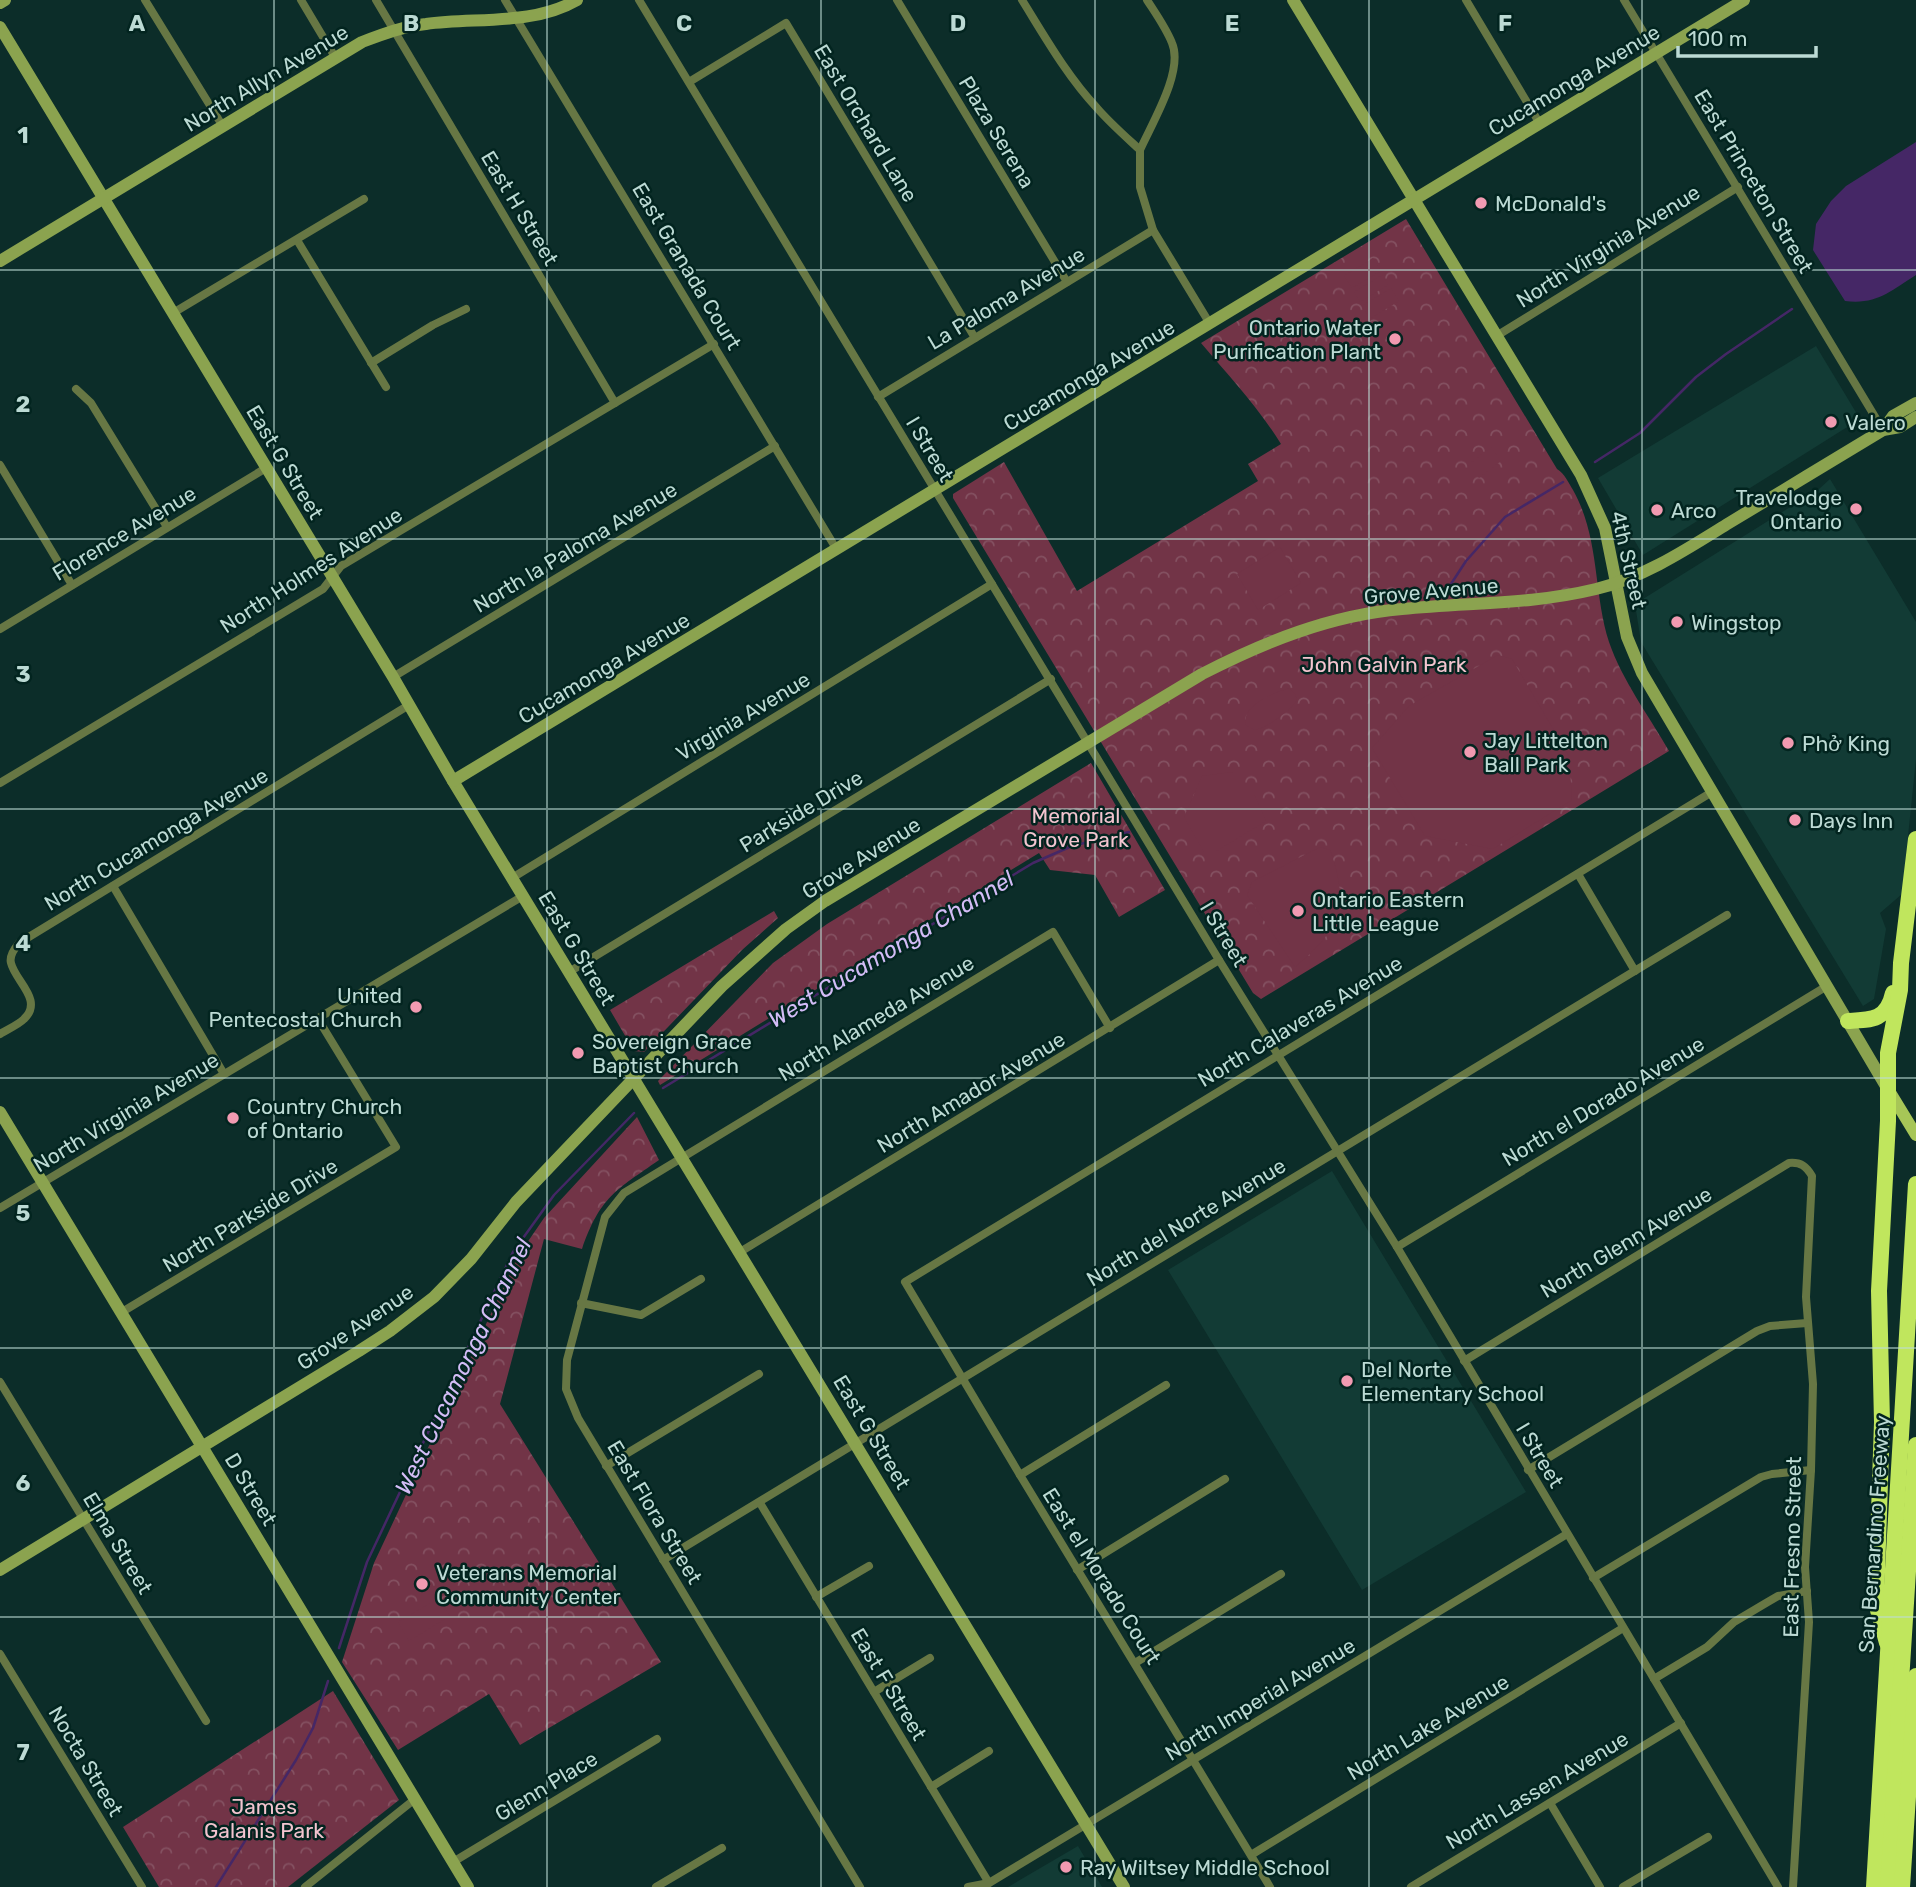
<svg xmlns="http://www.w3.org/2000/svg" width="1916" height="1887" viewBox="0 0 1916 1887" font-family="Rubik,sans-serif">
<defs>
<pattern id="park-crowns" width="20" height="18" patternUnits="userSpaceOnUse" patternTransform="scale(1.75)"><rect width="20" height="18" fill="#723447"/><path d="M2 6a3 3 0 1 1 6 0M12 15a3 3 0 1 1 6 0" fill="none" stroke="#845161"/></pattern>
</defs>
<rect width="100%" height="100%" fill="#0c2d29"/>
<!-- built -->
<g fill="#123b35">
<path d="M 1816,346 L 1860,419 L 1643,555 L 1598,478 Z"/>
<path d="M 1830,479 L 1916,622 L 1916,759 L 1902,894 L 1880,913 L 1886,929 L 1874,999 L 1863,1006 L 1641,642 L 1635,604 L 1819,489 Z"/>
<path d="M 1332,1171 L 1526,1492 L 1362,1590 L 1168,1270 Z"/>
<path d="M 1078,1846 L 1102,1887 L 1008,1887 Z"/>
</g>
<!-- park -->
<g fill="url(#park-crowns)">
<path d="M 1406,219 L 1557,469 C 1565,474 1568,482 1573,490 C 1600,538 1593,592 1609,642 C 1622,680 1649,716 1669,751 L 1261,999 L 1253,993 L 953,498 L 953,494 L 1004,462 L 1077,591 L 1258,481 L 1248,464 L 1281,444 C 1258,407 1229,376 1201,343 Z"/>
<path d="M 1091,763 L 1165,890 L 1119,917 L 1095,875 L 1050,870 L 1039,853 L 660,1085 L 658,1081 L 773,963 L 827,924 Z"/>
<path d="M 774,911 L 778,918 L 742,950 L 644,1052 L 634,1051 L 610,1010 Z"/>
<path d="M 637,1117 L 659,1160 C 616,1190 600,1197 582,1249 L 544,1239 L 500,1404 L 661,1662 L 520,1745 L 489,1694 L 398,1750 L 342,1662 L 374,1563 L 518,1256 L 544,1218 Z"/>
<path d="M 333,1691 L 399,1800 L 288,1887 L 159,1887 L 123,1827 Z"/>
</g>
<!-- pitch -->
<g fill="#723447">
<path d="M 1373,258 L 1381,271 L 1352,288 L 1344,276 Z"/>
<path d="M 1382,275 L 1388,285 L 1360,302 L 1354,292 Z"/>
<path d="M 1391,288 L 1399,301 L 1370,319 L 1362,306 Z"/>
<path d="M 1491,447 L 1501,461 L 1479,478 L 1468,465 Z"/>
<path d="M 1280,547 L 1301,583 L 1258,610 L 1237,574 Z"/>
<path d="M 1498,655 L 1512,659 L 1569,756 L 1572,800 L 1493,849 L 1425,836 L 1372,748 L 1409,706 Z"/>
<path d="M 1289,688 L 1295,694 L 1297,700 C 1292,709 1268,727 1258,729 C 1252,730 1251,728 1246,725 C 1241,706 1273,693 1289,688 Z"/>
<path d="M 1232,772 L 1255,796 L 1266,821 L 1215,852 L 1204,852 L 1184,817 L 1202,776 Z"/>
<path d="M 1320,847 L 1330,850 C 1350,905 1340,930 1295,967 L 1247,895 L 1252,882 Z"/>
<path d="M 439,1598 L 450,1616 L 409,1641 L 398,1622 Z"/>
</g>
<!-- water -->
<path fill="#452766" d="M 1916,142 L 1916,275 C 1890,291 1877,305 1845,301 L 1813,250 L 1816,224 L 1831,201 L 1846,186 Z"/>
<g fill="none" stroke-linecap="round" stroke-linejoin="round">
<!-- stream -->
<g stroke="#452766" stroke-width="2.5">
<path d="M 1595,462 L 1640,433 L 1696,377 L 1726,354 L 1792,309"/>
<path d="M 1449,587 L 1466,561 L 1505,517 L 1563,482"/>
<path d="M 663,1088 L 1033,863 L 1072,846 L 1129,832"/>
<path d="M 339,1648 L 367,1562 L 513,1252 L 554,1195 L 634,1113"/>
<path d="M 216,1887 L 296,1760 L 313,1728 L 328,1681"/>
</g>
<!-- street -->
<g stroke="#677744" stroke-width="8">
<path d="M 145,0 L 222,125"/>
<path d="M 301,0 L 335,57"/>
<path d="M 376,0 L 615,403"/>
<path d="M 505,0 L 837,550"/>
<path d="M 639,0 L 1219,960 L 1397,1247 L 1778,1887"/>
<path d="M 897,0 L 1067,282"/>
<path d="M 1022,0 C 1045,37 1067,76 1097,108 C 1110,123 1126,137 1140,150 L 1140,187 L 1153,230 L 1210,324"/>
<path d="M 1466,0 L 1540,124"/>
<path d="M 1624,0 L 1883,430"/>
<path d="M 689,82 L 786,23 L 975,338"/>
<path d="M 1140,150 C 1152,123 1184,71 1172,43 C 1166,28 1156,14 1147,0"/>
<path d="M 297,240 L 386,387"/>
<path d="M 173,313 L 364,199"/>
<path d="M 1498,335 L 1738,187"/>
<path d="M 371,363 L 433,325 L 466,309"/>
<path d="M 76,389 L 91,403 L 167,527"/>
<path d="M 878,397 L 1153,230"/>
<path d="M 0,465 L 72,585"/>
<path d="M 0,629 L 266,468"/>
<path d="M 393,677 L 775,446"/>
<path d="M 0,783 L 323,589 L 341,566 L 714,344"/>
<path d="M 1578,874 L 1635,971"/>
<path d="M 512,878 L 992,584"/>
<path d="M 113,886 L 224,1074"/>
<path d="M 569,972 L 1051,679"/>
<path d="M 0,1034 C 8,1029 18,1025 24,1019 C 44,1000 15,981 11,963 C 9,956 14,949 19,943 L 409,705"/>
<path d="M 0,1208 L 523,896"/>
<path d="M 1397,1247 L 1827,986"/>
<path d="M 740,1252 L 1219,960"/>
<path d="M 581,1303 L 641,1315 L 701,1279"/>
<path d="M 122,1312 L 396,1147 L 318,1019"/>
<path d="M 1464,1361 L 1789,1163 C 1801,1162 1806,1166 1812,1176 L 1806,1297 L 1813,1384 L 1811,1470 L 1805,1567 L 1809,1622 L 1793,1887"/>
<path d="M 0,1382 L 206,1721"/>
<path d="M 606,1466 L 759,1374"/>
<path d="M 1528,1470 L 1757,1331 L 1770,1326 L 1807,1323"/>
<path d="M 1020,1475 L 1166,1385"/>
<path d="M 760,1503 L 989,1883"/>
<path d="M 663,1560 L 1727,915"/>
<path d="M 1077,1570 L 1225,1479"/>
<path d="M 1593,1578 L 1761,1477 L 1772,1474 L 1811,1470"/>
<path d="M 816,1597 L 869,1566"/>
<path d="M 0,1654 L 142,1887"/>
<path d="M 1135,1663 L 1281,1574"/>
<path d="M 1654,1679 L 1707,1647 L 1734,1622 L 1766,1603 L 1778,1596 L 1807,1591"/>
<path d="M 874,1692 L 930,1658"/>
<path d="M 931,1787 L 989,1751"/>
<path d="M 1550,1803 L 1600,1887"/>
<path d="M 1251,1855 L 1623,1628"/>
<path d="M 453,1862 L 657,1739"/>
<path d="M 305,1887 L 415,1799"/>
<path d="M 656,1887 L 722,1848"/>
<path d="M 860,1887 L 578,1418 L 566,1389 L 567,1360 L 605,1217 L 624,1193 L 1053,932 L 1110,1028"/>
<path d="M 968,1887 L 989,1883 L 1567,1534"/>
<path d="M 1270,1887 L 1020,1475 L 905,1282 L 1712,792"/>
<path d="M 1411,1887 L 1681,1723"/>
<path d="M 1623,1887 L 1708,1837"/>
</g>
<!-- secondary -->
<g stroke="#8ba34f" stroke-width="12">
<path d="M 1293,0 L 1581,475 L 1605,528 L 1627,637 L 1642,673 L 1887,1088"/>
<path d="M 0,3 L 5,0"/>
<path d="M 0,27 L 393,677 L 453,781 L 1124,1887"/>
<path d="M 0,261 L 362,42 C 383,34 404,26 426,24 C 475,17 532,26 577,0"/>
<path d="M 1883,430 L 1893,416 L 1916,403"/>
<path d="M 453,781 L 1744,0"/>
<path d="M 0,1112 L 468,1887"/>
<path d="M 0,1570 L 359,1351 L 390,1331 L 434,1297 L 471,1259 L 516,1202 L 722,986 L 786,929 L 825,901 L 1202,674 C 1264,642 1331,615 1402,609 C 1469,602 1530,605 1596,589 C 1645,577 1687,549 1729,523 C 1780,492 1832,461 1883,430 L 1900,427 L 1916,417"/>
</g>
<!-- primary -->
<path stroke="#a7c657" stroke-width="12" d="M 1888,1089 L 1916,1135"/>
<!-- highway -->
<g stroke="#c0e65d" stroke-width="16">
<path d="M 1848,1021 C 1872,1020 1887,1020 1893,993"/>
<path d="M 1887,1643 L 1876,1603 L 1882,1422 L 1879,1291 L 1888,1121 L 1888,1053 L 1900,990 L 1901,963 L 1916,839"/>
<path d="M 1874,1887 L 1916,1184"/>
<path d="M 1888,1887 L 1916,1445"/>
<path d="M 1902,1887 L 1916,1676"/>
</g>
</g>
<!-- grid -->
<path fill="none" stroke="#bcdad4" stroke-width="2" stroke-opacity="0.55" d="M 274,0 L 274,1887M 547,0 L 547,1887M 821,0 L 821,1887M 1095,0 L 1095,1887M 1369,0 L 1369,1887M 1642,0 L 1642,1887M 0,270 L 1916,270M 0,539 L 1916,539M 0,809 L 1916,809M 0,1078 L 1916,1078M 0,1348 L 1916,1348M 0,1617 L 1916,1617"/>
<!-- markers -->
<g fill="#f19ab1" stroke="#02241f" stroke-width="2.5">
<circle cx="1481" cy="203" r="7"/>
<circle cx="1395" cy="339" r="7"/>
<circle cx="1831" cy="422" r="7"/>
<circle cx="1856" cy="509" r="7"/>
<circle cx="1657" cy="510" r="7"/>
<circle cx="1677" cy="622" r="7"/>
<circle cx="1788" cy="743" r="7"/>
<circle cx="1470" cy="752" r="7"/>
<circle cx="1795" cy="820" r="7"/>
<circle cx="1298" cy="911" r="7"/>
<circle cx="416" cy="1007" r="7"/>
<circle cx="578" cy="1053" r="7"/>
<circle cx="233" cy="1118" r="7"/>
<circle cx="1347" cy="1381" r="7"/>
<circle cx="422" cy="1584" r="7"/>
<circle cx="1066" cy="1867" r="7"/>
</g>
<g text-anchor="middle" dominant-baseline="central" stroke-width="5" stroke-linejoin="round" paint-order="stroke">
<!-- street labels -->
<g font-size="21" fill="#bcdad4" stroke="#02241f">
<text transform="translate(266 78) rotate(-31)">North Allyn Avenue</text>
<text transform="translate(1574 80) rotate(-31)">Cucamonga Avenue</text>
<text transform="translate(866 123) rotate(59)">East Orchard Lane</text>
<text transform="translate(997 132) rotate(59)">Plaza Serena</text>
<text transform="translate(1754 181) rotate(59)">East Princeton Street</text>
<text transform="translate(520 208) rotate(59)">East H Street</text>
<text transform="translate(1608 246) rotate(-32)">North Virginia Avenue</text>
<text transform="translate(687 266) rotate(59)">East Granada Court</text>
<text transform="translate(1006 298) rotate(-31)">La Paloma Avenue</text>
<text transform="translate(1089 375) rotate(-31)">Cucamonga Avenue</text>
<text transform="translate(930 449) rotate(59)">I Street</text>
<text transform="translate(285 462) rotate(59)">East G Street</text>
<text transform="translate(124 533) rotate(-31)">Florence Avenue</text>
<text transform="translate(575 547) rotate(-31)">North la Paloma Avenue</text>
<text transform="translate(1629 560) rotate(77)">4th Street</text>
<text transform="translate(311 570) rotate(-33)">North Holmes Avenue</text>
<text transform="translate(1431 591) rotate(-5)">Grove Avenue</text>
<text transform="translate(604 668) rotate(-31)">Cucamonga Avenue</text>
<text transform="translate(743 716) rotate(-31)">Virginia Avenue</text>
<text transform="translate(801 811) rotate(-31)">Parkside Drive</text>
<text transform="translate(156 839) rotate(-31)">North Cucamonga Avenue</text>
<text transform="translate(861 858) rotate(-32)">Grove Avenue</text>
<text transform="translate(1224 934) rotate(59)">I Street</text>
<text transform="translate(577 948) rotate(59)">East G Street</text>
<text transform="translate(876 1018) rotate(-31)">North Alameda Avenue</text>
<text transform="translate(1300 1021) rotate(-31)">North Calaveras Avenue</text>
<text transform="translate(971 1092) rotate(-31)">North Amador Avenue</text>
<text transform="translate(1603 1101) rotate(-31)">North el Dorado Avenue</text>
<text transform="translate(126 1112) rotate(-31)">North Virginia Avenue</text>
<text transform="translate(250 1215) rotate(-31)">North Parkside Drive</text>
<text transform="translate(1186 1222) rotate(-31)">North del Norte Avenue</text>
<text transform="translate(1626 1242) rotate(-31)">North Glenn Avenue</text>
<text transform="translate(355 1327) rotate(-34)">Grove Avenue</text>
<text transform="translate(872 1432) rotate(59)">East G Street</text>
<text transform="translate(1540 1455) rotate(59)">I Street</text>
<text transform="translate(251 1489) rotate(59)">D Street</text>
<text transform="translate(655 1512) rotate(59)">East Flora Street</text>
<text transform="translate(1874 1534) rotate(-86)">San Bernardino Freeway</text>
<text transform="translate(118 1543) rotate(59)">Elma Street</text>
<text transform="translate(1792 1547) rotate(-89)">East Fresno Street</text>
<text transform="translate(1102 1576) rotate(58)">East el Morado Court</text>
<text transform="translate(889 1684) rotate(59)">East F Street</text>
<text transform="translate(1260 1699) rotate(-31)">North Imperial Avenue</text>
<text transform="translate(1428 1727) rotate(-31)">North Lake Avenue</text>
<text transform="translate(86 1761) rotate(59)">Nocta Street</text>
<text transform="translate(546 1786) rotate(-31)">Glenn Place</text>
<text transform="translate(1537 1790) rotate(-31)">North Lassen Avenue</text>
</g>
<!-- poi labels -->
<g font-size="21" fill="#bcdad4" stroke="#02241f" text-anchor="start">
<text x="1495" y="203">McDonald's</text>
<text x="1381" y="327" text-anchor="end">Ontario Water<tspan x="1381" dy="24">Purification Plant</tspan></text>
<text x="1845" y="422">Valero</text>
<text x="1842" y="497" text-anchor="end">Travelodge<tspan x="1842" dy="24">Ontario</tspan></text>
<text x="1671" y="510">Arco</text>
<text x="1691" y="622">Wingstop</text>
<text x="1484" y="740">Jay Littelton<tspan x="1484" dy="24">Ball Park</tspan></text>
<text x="1802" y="743">Phở King</text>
<text x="1809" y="820">Days Inn</text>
<text x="1312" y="899">Ontario Eastern<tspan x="1312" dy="24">Little League</tspan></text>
<text x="402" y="995" text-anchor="end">United<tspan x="402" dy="24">Pentecostal Church</tspan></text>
<text x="592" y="1041">Sovereign Grace<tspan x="592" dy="24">Baptist Church</tspan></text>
<text x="247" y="1106">Country Church<tspan x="247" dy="24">of Ontario</tspan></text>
<text x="1361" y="1369">Del Norte<tspan x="1361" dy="24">Elementary School</tspan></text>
<text x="436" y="1572">Veterans Memorial<tspan x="436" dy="24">Community Center</tspan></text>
<text x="1080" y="1867">Ray Wiltsey Middle School</text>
</g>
<!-- park labels -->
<g font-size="21" fill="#f3c4cf" stroke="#02241f">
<text x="1384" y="664">John Galvin Park</text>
<text x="1076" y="815">Memorial<tspan x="1076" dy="24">Grove Park</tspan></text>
<text x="264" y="1806">James<tspan x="264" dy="24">Galanis Park</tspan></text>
</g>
<!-- water labels -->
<g font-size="23" font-style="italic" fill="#d3bcf6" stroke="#02241f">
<text transform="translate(891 949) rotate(-31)">West Cucamonga Channel</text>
<text transform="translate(463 1366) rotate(-64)">West Cucamonga Channel</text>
</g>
</g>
<g font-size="23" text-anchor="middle" font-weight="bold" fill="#bcdad4" stroke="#02241f" stroke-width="5" stroke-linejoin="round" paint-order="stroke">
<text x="137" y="31">A</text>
<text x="411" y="31">B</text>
<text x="684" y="31">C</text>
<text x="958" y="31">D</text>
<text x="1232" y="31">E</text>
<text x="1505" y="31">F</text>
<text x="23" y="143">1</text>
<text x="23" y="412">2</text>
<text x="23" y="682">3</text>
<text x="23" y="951">4</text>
<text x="23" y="1221">5</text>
<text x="23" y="1491">6</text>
<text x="23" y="1760">7</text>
</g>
<!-- scale -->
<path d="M1678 46v10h138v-10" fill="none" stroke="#bcdad4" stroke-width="3.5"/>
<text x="1688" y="46" font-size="21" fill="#bcdad4" stroke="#02241f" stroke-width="5" paint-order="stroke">100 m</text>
</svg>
